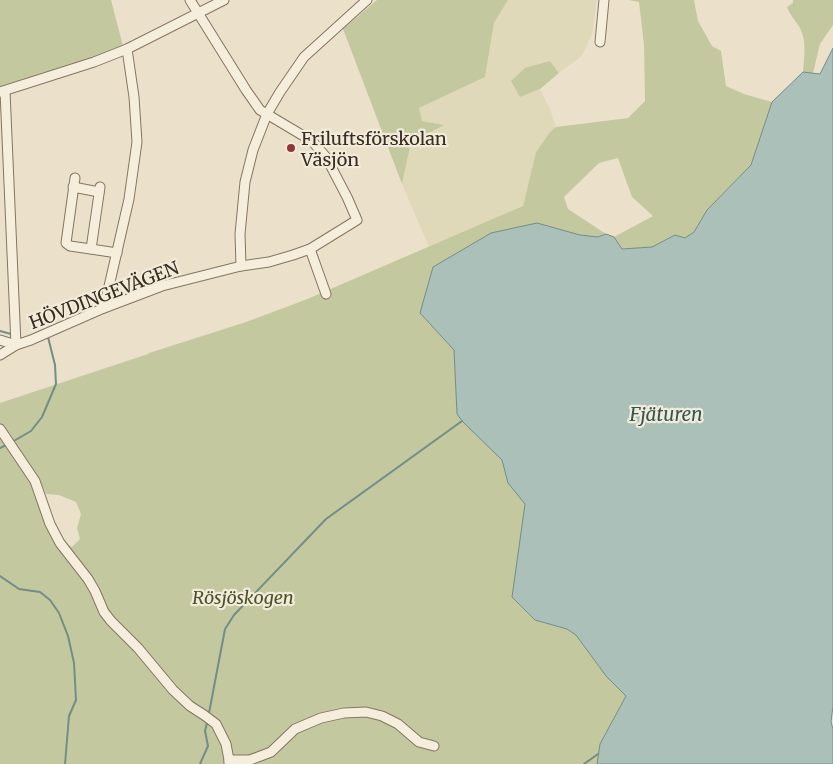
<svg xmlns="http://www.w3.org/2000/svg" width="833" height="764" viewBox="0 0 833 764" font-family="Merriweather,serif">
<rect width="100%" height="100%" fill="#ebe1cb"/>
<!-- farmland -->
<path fill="#e0d9b9" d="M 508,0 L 597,0 L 592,34 L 582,56 L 559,73 L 550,61 L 520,97 L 540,89 L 550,109 L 556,127 L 550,132 L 536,152 L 523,206 L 429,247 L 402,184 L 412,138 L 431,132 L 443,125 L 422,121 L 419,108 L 485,77 L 494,23 Z"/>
<!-- green -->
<g fill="#c4c89f" fill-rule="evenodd">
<path d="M 0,0 L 111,0 L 123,46 L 62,71 L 0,88 Z"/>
<path d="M 377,0 L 508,0 L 494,23 L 485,77 L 419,108 L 422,121 L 444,125 L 431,132 L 412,138 L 402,184 L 343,29 Z"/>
<path d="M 629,0 L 694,0 L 698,21 L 712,46 L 721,51 L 726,86 L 744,94 L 772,102 L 751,165 L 707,210 L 694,232 L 685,238 L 675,235 L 652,247 L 621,249 L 614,237 L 653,216 L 632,197 L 618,158 L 599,163 L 564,197 L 568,209 L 606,234 L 598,237 L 580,235 L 537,223 L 420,313 L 454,350 L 457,414 L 528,476 L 535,620 L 567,629 L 576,635 L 606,676 L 626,696 L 601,742 L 603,764 L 0,764 L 0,403 L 148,354 L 149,353 L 246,322 L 305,300 L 523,206 L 536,152 L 550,132 L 556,127 L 628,118 L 645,101 L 644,45 L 639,2 ZM 41,483 L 46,494 L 59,495 L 76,502 L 81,514 L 77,528 L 80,539 L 72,547 L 63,541 L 54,525 L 46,498 L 40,485 Z"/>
<path d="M 793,0 L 833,0 L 833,25 L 820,44 L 813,73 L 803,72 C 804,57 807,42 800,28 C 796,21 790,15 787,7 L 793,3 Z"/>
<path d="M 550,61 L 559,73 L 540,89 L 520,97 L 511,81 L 525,68 Z"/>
</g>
<!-- water -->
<path fill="#aac0b9" stroke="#728e86" d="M 833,48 L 833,706 L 831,722 L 833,729 L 833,764 L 597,764 L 600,744 L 626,696 L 606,676 L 576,635 L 567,629 L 535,620 L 512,597 L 525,504 L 508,483 L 502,460 L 462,421 L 457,414 L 454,350 L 420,313 L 433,267 L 491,233 L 537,223 L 580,235 L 598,237 L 606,234 L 614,237 L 622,249 L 652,247 L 675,235 L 685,238 L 694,232 L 707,210 L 751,165 L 772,102 L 803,72 L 820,74 Z"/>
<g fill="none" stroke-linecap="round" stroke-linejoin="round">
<!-- stream -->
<g stroke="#728e86" stroke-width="2">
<path d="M 0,331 L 11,334"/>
<path d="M 12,442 L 31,431 L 42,417 L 56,384 L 55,365 L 48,337"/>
<path d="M 0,448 L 6,445"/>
<path d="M 0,576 L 19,589 L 40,592 L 50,600 L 59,613 L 68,636 L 74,663 L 76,700 L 69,716 L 65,764"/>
<path d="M 209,713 L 225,629 L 234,615 L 326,519 L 462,421"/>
<path d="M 200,764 L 208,746 L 205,731 L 207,723"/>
<path d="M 584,764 L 598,754"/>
</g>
<defs>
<g id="minor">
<path d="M 600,42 L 604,0"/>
<path d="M 5,91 L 16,345"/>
<path d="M 0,92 L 94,62 L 127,49 L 224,0"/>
<path d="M 75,178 L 66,243 L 70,246 L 91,249"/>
<path d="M 73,187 L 99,192"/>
<path d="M 100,187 L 91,249 L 117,253"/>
<path d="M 310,249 L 326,294"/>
<path d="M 241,266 L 240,234 L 245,182 L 253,150 L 267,114 L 280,92 L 304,57 L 367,0"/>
<path d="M 104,308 L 129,199 L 137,142 L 134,97 L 127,49"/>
<path d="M 0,340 L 16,345"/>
<path d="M 0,355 L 16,345 L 31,340 L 104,308 L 162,286 L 241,266 L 269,262 L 293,255 L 310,249 L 357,220 L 347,197 L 326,157 L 312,141 L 260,110 L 246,90 L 190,0"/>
<path d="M 0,429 L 35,481 L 50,524 L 60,543 L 88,579 L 95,591 L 104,612 L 111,621 L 138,648 L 173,690 L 190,706 L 204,715 L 216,724 L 226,744 L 229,760 L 229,764"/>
<path d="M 229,760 L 250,760 L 271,752 L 295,729 L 321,718 L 344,713 L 366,712 L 382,716 L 398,724 L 419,742 L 434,746"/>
</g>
</defs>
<!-- minor casing -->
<use href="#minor" stroke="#867460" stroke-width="11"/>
<!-- minor -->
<use href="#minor" stroke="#f6eedd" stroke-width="9"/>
</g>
<!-- markers -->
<circle fill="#8f3638" stroke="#f3ebd9" stroke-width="2" cx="291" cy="148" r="5"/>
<g text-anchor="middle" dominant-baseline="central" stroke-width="4.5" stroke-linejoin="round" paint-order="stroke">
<!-- poi labels -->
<g font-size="18" fill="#382d22" stroke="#f3ebd9" text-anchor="start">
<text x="301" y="138">Friluftsförskolan<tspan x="301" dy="21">Väsjön</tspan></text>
</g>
<!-- street labels -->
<g font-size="18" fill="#382d22" stroke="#f3ebd9">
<text transform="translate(104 295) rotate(-21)">HÖVDINGEVÄGEN</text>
</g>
<!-- park labels -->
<g font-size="18" font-style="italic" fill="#49522b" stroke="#f3ebd9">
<text x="243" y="597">Rösjöskogen</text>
</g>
<!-- water labels -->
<g font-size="19" font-style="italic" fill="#335653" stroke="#f3ebd9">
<text x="666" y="414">Fjäturen</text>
</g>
</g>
</svg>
